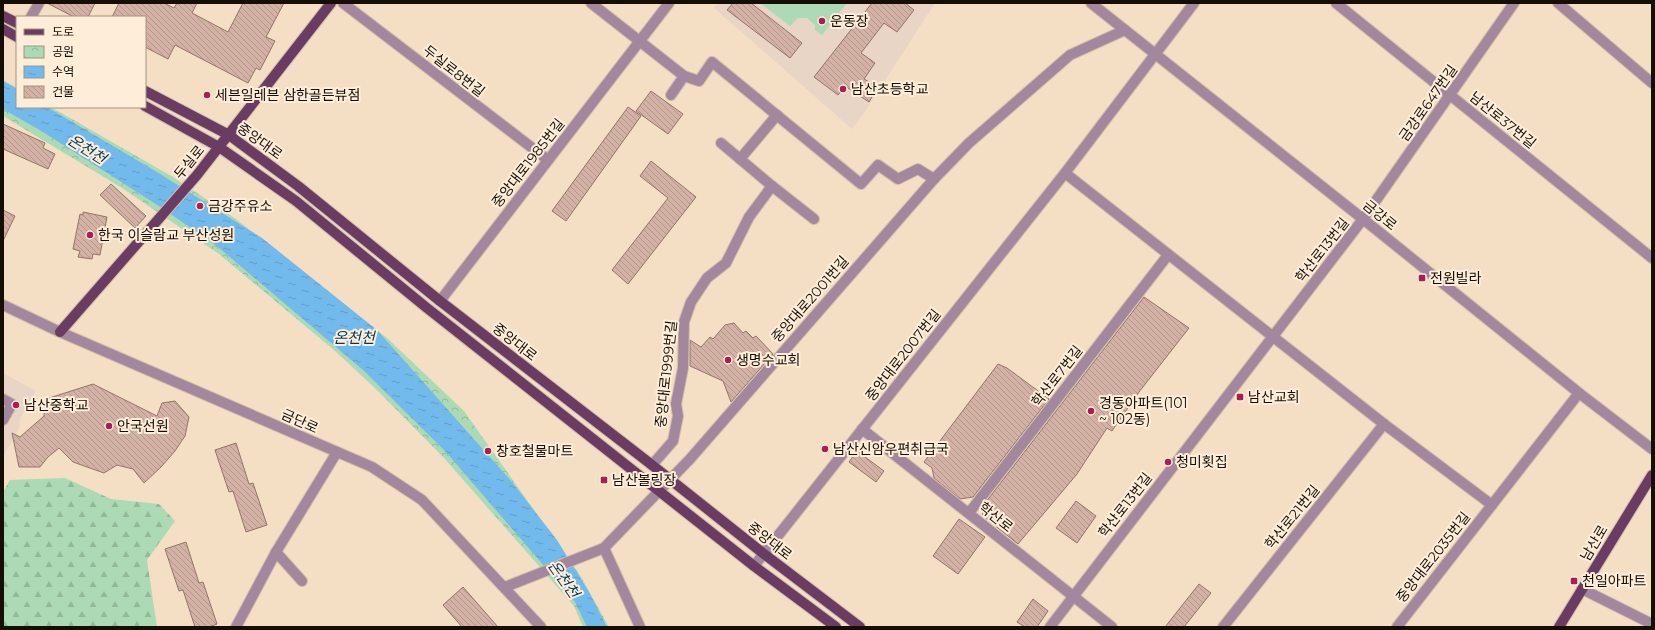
<svg xmlns="http://www.w3.org/2000/svg" width="1655" height="630" viewBox="0 0 1655 630" font-family="Montserrat,'Noto Sans KR',sans-serif">
<defs>
<pattern id="forest-firs" width="22" height="20" patternUnits="userSpaceOnUse"><rect width="22" height="20" fill="#abdab4"/><path d="M5 1l3.5 6h-7zM16 11l3.5 6h-7z" fill="#92ba99"/></pattern>
<pattern id="park-crowns" width="20" height="18" patternUnits="userSpaceOnUse"><rect width="20" height="18" fill="#abdab4"/><path d="M2 6a3 3 0 1 1 6 0M12 15a3 3 0 1 1 6 0" fill="none" stroke="#92ba99"/></pattern>
<pattern id="water-ripples" width="26" height="14" patternUnits="userSpaceOnUse"><rect width="26" height="14" fill="#72b9ec"/><path d="M2 4q2-2 4 0t4 0M15 11q2-2 4 0t4 0" fill="none" stroke="#629ec9"/></pattern>
<pattern id="building-back-hatch" width="6" height="6" patternUnits="userSpaceOnUse"><rect width="6" height="6" fill="#d3b1a5"/><path d="M-1 5l2 2M0 0l6 6M5-1l2 2" fill="none" stroke="#b4978d"/></pattern>
</defs>
<rect width="100%" height="100%" fill="#f4dfc5"/>
<!-- education -->
<g fill="#e8d5c5">
<path d="M 718,3 L 935,3 L 864,113 L 852,129 L 714,8 Z"/>
<path d="M 3,373 L 36,391 L 20,419 L 19,428 L 3,457 Z"/>
</g>
<!-- forest -->
<path fill="url(#forest-firs)" d="M 65,478 L 111,499 L 159,504 L 175,521 L 147,560 L 157,627 L 3,627 L 3,492 L 10,480 Z"/>
<!-- park -->
<path fill="url(#park-crowns)" d="M 3,80 L 17,88 L 17,107 L 51,107 L 173,177 L 236,219 L 387,338 L 464,411 L 580,575 L 609,627 L 583,627 L 574,606 L 444,458 L 377,390 L 334,350 L 219,254 L 122,188 L 3,116 Z"/>
<!-- pitch -->
<path fill="#abdab4" d="M 760,3 L 847,3 L 822,35 L 815,30 L 815,25 L 807,18 L 798,18 L 790,26 Z"/>
<!-- water -->
<path fill="url(#water-ripples)" d="M 3,81 L 17,89 L 17,107 L 47,107 L 157,172 L 262,238 L 377,330 L 512,482 L 557,540 L 589,592 L 607,627 L 587,627 L 575,602 L 446,452 L 363,370 L 218,247 L 162,208 L 43,132 L 3,109 Z"/>
<!-- building -->
<g fill="url(#building-back-hatch)" stroke="#937469">
<path d="M 47,3 L 95,3 L 88,17 L 74,17 Z"/>
<path d="M 119,3 L 164,3 L 174,8 L 177,3 L 197,3 L 192,13 L 228,32 L 243,3 L 284,3 L 266,37 L 275,41 L 260,70 L 256,68 L 248,83 L 175,45 L 168,59 L 145,47 L 145,17 L 112,17 Z"/>
<path d="M 733,3 L 751,3 L 802,43 L 790,58 L 727,10 Z"/>
<path d="M 872,3 L 905,3 L 914,10 L 897,32 L 884,23 L 861,53 L 875,63 L 864,79 L 878,87 L 869,102 L 845,86 L 838,95 L 814,77 Z"/>
<path d="M 651,91 L 683,114 L 668,134 L 636,111 Z"/>
<path d="M 628,107 L 641,116 L 566,221 L 552,211 Z"/>
<path d="M 3,124 L 45,143 L 43,148 L 55,154 L 48,169 L 3,149 Z"/>
<path d="M 651,161 L 696,197 L 628,284 L 612,270 L 668,198 L 640,176 Z"/>
<path d="M 111,184 L 146,216 L 135,228 L 100,195 Z"/>
<path d="M 3,210 L 15,216 L 3,241 Z"/>
<path d="M 83,212 L 107,217 L 100,255 L 93,254 L 92,259 L 78,257 L 80,251 L 73,249 L 80,214 L 83,215 Z"/>
<path d="M 1144,297 L 1189,328 L 1139,392 L 1112,431 L 1107,428 L 1077,474 L 1018,544 L 983,516 L 982,507 Z"/>
<path d="M 734,323 L 743,333 L 746,331 L 753,338 L 756,336 L 773,354 L 731,402 L 723,381 L 690,366 L 690,340 L 701,347 L 710,337 L 713,339 L 725,325 Z"/>
<path d="M 998,364 L 1007,368 L 1049,399 L 973,497 L 960,499 L 934,478 L 932,468 L 924,462 Z"/>
<path d="M 93,384 L 157,416 L 162,403 L 175,401 L 189,417 L 185,436 L 175,451 L 161,467 L 144,483 L 133,469 L 117,465 L 104,473 L 73,462 L 59,448 L 48,457 L 40,467 L 19,467 L 12,433 L 20,437 L 44,416 L 46,399 Z"/>
<path d="M 236,443 L 249,484 L 253,483 L 267,525 L 246,532 L 233,491 L 229,492 L 215,450 Z"/>
<path d="M 857,451 L 884,471 L 876,482 L 849,462 Z"/>
<path d="M 1076,501 L 1096,516 L 1077,543 L 1056,528 Z"/>
<path d="M 959,519 L 985,537 L 958,574 L 933,556 Z"/>
<path d="M 186,542 L 199,583 L 203,582 L 217,624 L 209,627 L 195,627 L 183,590 L 179,591 L 165,549 Z"/>
<path d="M 1199,584 L 1211,593 L 1184,627 L 1165,627 Z"/>
<path d="M 463,587 L 498,627 L 462,627 L 443,605 Z"/>
<path d="M 1033,599 L 1048,611 L 1037,627 L 1025,627 L 1017,622 Z"/>
</g>
<g fill="none" stroke-linecap="round" stroke-linejoin="round">
<defs>
<g id="minor">
<path d="M 343,3 L 548,160"/>
<path d="M 591,3 L 684,76 L 699,81 L 712,62 L 861,184 L 878,165 L 898,179 L 918,169 L 934,179"/>
<path d="M 1091,3 L 1363,219 L 1579,393 L 1652,449"/>
<path d="M 1336,3 L 1652,258"/>
<path d="M 1558,3 L 1652,83"/>
<path d="M 31,17 L 39,3"/>
<path d="M 671,95 L 684,76"/>
<path d="M 721,143 L 740,159"/>
<path d="M 1065,173 L 1384,424 L 1492,505"/>
<path d="M 772,186 L 814,219"/>
<path d="M 440,301 L 669,3"/>
<path d="M 3,305 L 60,332 L 372,467 L 422,500 L 541,627"/>
<path d="M 3,399 L 12,404 L 3,420"/>
<path d="M 862,429 L 1112,627"/>
<path d="M 652,465 L 673,441 L 678,416 L 676,404 L 683,368 L 684,322 L 691,302 L 707,278 L 726,263 L 749,217 L 772,186 L 740,159 L 777,115"/>
<path d="M 969,513 L 1168,255"/>
<path d="M 604,548 L 640,627"/>
<path d="M 754,566 L 1065,173 L 1194,3"/>
<path d="M 302,581 L 276,552 L 337,452"/>
<path d="M 505,587 L 604,548 L 690,459 L 934,179 L 969,143 L 1070,55 L 1125,30"/>
<path d="M 1582,589 L 1652,624"/>
<path d="M 236,627 L 276,552"/>
<path d="M 1050,627 L 1363,219 L 1514,3"/>
<path d="M 1223,627 L 1384,424"/>
<path d="M 1397,627 L 1579,393"/>
</g>
<g id="major">
<path d="M 3,16 L 17,23"/>
<path d="M 3,29 L 17,37"/>
<path d="M 145,91 L 229,135 L 298,186 L 440,301 L 652,465 L 764,554 L 860,627"/>
<path d="M 145,106 L 219,147 L 296,201 L 427,308 L 754,566 L 836,627"/>
<path d="M 60,332 L 197,175 L 331,3"/>
<path d="M 1559,627 L 1652,475"/>
</g>
</defs>
<!-- minor casing -->
<use href="#minor" stroke="#d0bea6" stroke-width="12"/>
<!-- major casing -->
<use href="#major" stroke="#d0bea6" stroke-width="12"/>
<!-- minor -->
<use href="#minor" stroke="#a3879e" stroke-width="10"/>
<!-- major -->
<use href="#major" stroke="#6a3c64" stroke-width="10"/>
</g>
<!-- markers -->
<g fill="#ac1c55" stroke="#feedd8" stroke-width="1.5">
<circle cx="822" cy="21" r="4"/>
<circle cx="843" cy="89" r="4"/>
<circle cx="207" cy="95" r="4"/>
<circle cx="200" cy="206" r="4"/>
<circle cx="90" cy="235" r="4"/>
<rect x="1418" y="274" width="8" height="8" rx="2"/>
<circle cx="728" cy="360" r="4"/>
<rect x="1236" y="393" width="8" height="8" rx="2"/>
<circle cx="16" cy="405" r="4"/>
<circle cx="1091" cy="411" r="4"/>
<circle cx="109" cy="426" r="4"/>
<circle cx="825" cy="449" r="4"/>
<circle cx="488" cy="451" r="4"/>
<circle cx="1168" cy="462" r="4"/>
<rect x="600" y="476" width="8" height="8" rx="2"/>
<rect x="1570" y="577" width="8" height="8" rx="2"/>
</g>
<g text-anchor="middle" dominant-baseline="central" stroke-width="4" stroke-linejoin="round" paint-order="stroke">
<!-- poi labels -->
<g font-size="14" fill="#150e05" stroke="#feedd8" text-anchor="start">
<text x="830" y="21">운동장</text>
<text x="851" y="89">남산초등학교</text>
<text x="215" y="95">세븐일레븐 삼한골든뷰점</text>
<text x="208" y="206">금강주유소</text>
<text x="98" y="235">한국 이슬람교 부산성원</text>
<text x="1430" y="278">전원빌라</text>
<text x="736" y="360">생명수교회</text>
<text x="1248" y="397">남산교회</text>
<text x="1099" y="403">경동아파트(101<tspan x="1099" dy="16">~ 102동)</tspan></text>
<text x="24" y="405">남산중학교</text>
<text x="117" y="426">안국선원</text>
<text x="833" y="449">남산신암우편취급국</text>
<text x="496" y="451">창호철물마트</text>
<text x="1176" y="462">청미횟집</text>
<text x="612" y="480">남산볼링장</text>
<text x="1582" y="581">천일아파트</text>
</g>
<!-- street labels -->
<g font-size="14" fill="#150e05" stroke="#feedd8">
<text transform="translate(454 71) rotate(38)">두실로8번길</text>
<text transform="translate(1428 103) rotate(-55)">금강로647번길</text>
<text transform="translate(1503 120) rotate(39)">남산로37번길</text>
<text transform="translate(260 141) rotate(36)">중앙대로</text>
<text transform="translate(189 162) rotate(-51)">두실로</text>
<text transform="translate(528 163) rotate(-52)">중앙대로1985번길</text>
<text transform="translate(1380 215) rotate(39)">금강로</text>
<text transform="translate(1322 250) rotate(-52)">학산로13번길</text>
<text transform="translate(810 299) rotate(-49)">중앙대로2001번길</text>
<text transform="translate(515 342) rotate(38)">중앙대로</text>
<text transform="translate(903 355) rotate(-52)">중앙대로2007번길</text>
<text transform="translate(666 374) rotate(-84)">중앙대로1999번길</text>
<text transform="translate(1057 376) rotate(-52)">학산로7번길</text>
<text transform="translate(300 421) rotate(24)">금단로</text>
<text transform="translate(1125 505) rotate(-52)">학산로13번길</text>
<text transform="translate(996 517) rotate(38)">학산로</text>
<text transform="translate(1292 517) rotate(-51)">학산로21번길</text>
<text transform="translate(770 541) rotate(38)">중앙대로</text>
<text transform="translate(1594 543) rotate(-59)">남산로</text>
<text transform="translate(1433 557) rotate(-52)">중앙대로2035번길</text>
</g>
<!-- water labels -->
<g font-size="15" font-style="italic" fill="#003a5c" stroke="#feedd8">
<text transform="translate(87 149) rotate(32)">온천천</text>
<text x="354" y="337">온천천</text>
<text transform="translate(564 579) rotate(55)">온천천</text>
</g>
</g>
<!-- border -->
<rect width="1655" height="630" fill="none" stroke="#150e05" stroke-width="8"/>
<!-- legend -->
<rect x="16" y="16" width="130" height="92" fill="#feedd8" stroke="#a19484"/>
<rect x="24" y="29" width="20" height="6" fill="#6a3c64" stroke="#a19484"/>
<text x="52" y="36" font-size="12" fill="#150e05">도로</text>
<rect x="24" y="46" width="20" height="12" fill="url(#park-crowns)" stroke="#a19484"/>
<text x="52" y="56" font-size="12" fill="#150e05">공원</text>
<rect x="24" y="66" width="20" height="12" fill="url(#water-ripples)" stroke="#a19484"/>
<text x="52" y="76" font-size="12" fill="#150e05">수역</text>
<rect x="24" y="86" width="20" height="12" fill="url(#building-back-hatch)" stroke="#a19484"/>
<text x="52" y="96" font-size="12" fill="#150e05">건물</text>
</svg>
